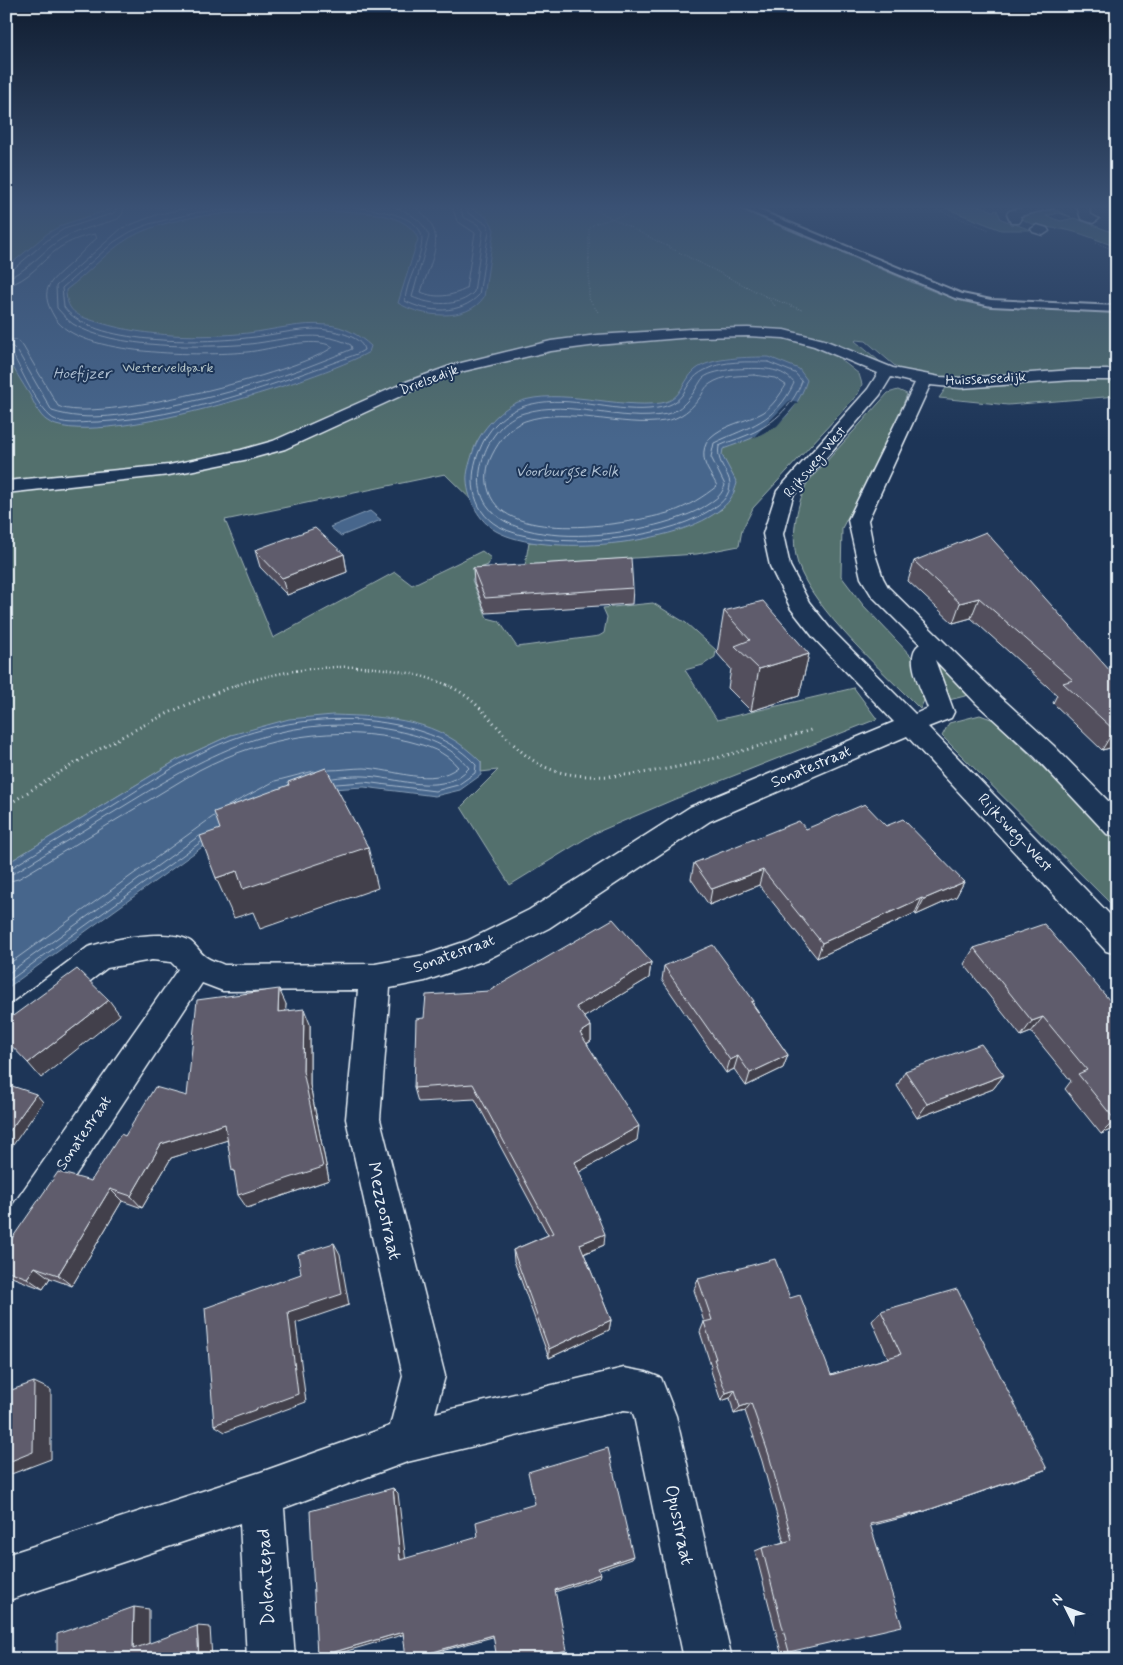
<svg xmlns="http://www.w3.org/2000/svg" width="1123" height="1665" viewBox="0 0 1123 1665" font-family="Mynerve,sans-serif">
<rect width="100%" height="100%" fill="#1d3557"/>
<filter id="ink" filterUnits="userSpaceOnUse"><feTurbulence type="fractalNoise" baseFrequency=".02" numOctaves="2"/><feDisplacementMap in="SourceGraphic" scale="10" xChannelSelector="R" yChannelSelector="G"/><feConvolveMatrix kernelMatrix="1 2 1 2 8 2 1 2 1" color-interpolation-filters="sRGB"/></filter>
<g filter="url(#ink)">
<!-- green -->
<g fill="#526f6d" stroke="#9db0b2">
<path d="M 6,206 L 732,206 L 930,290 C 988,314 1055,308 1117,313 L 1117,370 L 1076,369 L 980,377 L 942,378 L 901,371 L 866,341 L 856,340 L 855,341 L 884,365 L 847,351 L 840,359 L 859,374 L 862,384 L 858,394 L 753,508 L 742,530 L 739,546 L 697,554 L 525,565 L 529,542 C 597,548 662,544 722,509 L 490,518 L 445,474 L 225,520 L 273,638 L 395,572 L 412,585 L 482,551 L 491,558 L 488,565 L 478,569 L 472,580 L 487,618 L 499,621 L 517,647 L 599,636 L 604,633 L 607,617 L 603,608 L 653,603 L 686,623 L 716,650 L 715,657 L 703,665 L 685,670 L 717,720 L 854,688 L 877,719 L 675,799 L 593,834 L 510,885 L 461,807 L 498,770 L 481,772 L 481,762 L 231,735 L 177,760 L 6,864 Z"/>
<path d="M 940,206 L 982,206 L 993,211 L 997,210 L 1001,219 L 1031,230 L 1001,230 Z"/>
<path d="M 1051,208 L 1071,217 L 1059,213 L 1046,216 L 1061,221 L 1074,218 L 1117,234 L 1117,247 C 1102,242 1087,235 1071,231 C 1057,227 1029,229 1019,215 Z"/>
<path d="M 1117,379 L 1117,396 L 1008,405 L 939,398 L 946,388 L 1046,380 Z"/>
<path d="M 898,390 L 907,394 L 893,432 L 842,528 L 841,576 L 863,605 L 912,657 L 928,692 L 920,709 C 885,673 813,610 798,564 C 790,538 796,507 807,483 L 888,393 Z"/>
<path d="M 937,659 L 973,694 L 949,700 L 933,660 Z"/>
<path d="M 980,715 L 994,720 L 1117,840 L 1117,910 L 942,736 L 949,723 Z"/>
</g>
<!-- water -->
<g fill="#46668c" stroke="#879eb7">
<path d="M 120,206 L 466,206 C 479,212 490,216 494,230 L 484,297 C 467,323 421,317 398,303 L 418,239 C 406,206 338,212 310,212 C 254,212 193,210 141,232 C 111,245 92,271 66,290 C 66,314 81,317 101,323 C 147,337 200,338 248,333 C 274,330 301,322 327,325 C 344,326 359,335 371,346 L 369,352 C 323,379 87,453 46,420 C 39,415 34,403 30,395 C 22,382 13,369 7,355 C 5,349 6,340 6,333 C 6,311 6,290 6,268 L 48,233 L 62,225 Z"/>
<path d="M 769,357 L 799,369 L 807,380 C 793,424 763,435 723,449 L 722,455 L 737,483 C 734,493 731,501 722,508 C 681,545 544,558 496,531 C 479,521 468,500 467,481 C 466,473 470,462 472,455 C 477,434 498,410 518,402 C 559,387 617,409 661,403 C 682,400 682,381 695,370 C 710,357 750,357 769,357 Z"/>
<path d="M 370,511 L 381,520 L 341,536 L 330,527 Z"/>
<path d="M 333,715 C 391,717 438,718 481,762 L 481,775 L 460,790 L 435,796 L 364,787 L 315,790 L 241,819 L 6,989 L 6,864 L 177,760 L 231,735 L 289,719 Z"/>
</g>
<!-- pier -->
<path fill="#1d3557" d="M 790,400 L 798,402 L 777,426 L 752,439 Z"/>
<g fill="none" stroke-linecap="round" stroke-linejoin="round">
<!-- shore -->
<g stroke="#a7b9cd" stroke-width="1">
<path d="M 297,206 C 322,206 421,203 422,239 C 422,260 406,279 405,301 C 428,313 460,315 479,295 L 489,231 L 487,224 L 468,213 L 466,206"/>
<path d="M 392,206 C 409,212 422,219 429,236 L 412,297 C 431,305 459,308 474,292 L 483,231 L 477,224 L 463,217 L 460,206"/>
<path d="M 413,206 C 451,232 432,256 421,292 C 436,299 452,296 466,289 L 475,233 L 457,221 L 452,206"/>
<path d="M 6,272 L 11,271 L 50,238 L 64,229 L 114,213 L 118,206"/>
<path d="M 6,278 C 29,272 43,249 63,238 C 80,229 100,225 118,219 L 123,213 L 124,206"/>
<path d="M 6,286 C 29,281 41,261 59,248 C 70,241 82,236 95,234 L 97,238 C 88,245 81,254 72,262 C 53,280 36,287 55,318 C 79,357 205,356 247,352 C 270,350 314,335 333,347 C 300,372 94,425 58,406 L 23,346 L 16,340 L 6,339"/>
<path d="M 6,346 L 13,347 L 18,352 L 52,411 C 88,423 129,414 166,407 C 230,394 292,375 352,349 L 351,345 C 317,328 285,340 250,344 C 204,348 113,349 73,324 C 67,320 62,313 57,308 L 56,286 L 122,228 L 159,214 L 198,206"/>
<path d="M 6,352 L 13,355 C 22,371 40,414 56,420 C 68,425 85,422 98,422 C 188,417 273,385 357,354 L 364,350 C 362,335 331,330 318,329 C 294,329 270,336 246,338 C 203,343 91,346 64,307 L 62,288 L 114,242 L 130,232 L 149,224 L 199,212 L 293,206"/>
<path d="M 768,362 L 795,373 L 802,381 C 792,408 771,426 745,436 C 736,440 727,442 719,446 C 715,468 738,476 727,495 C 723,503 715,507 707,512 C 662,540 546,553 498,526 C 470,510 468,475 480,449 C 489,426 508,409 532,404 C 570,395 610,412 649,409 C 693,406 678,383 705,370 C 723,360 748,362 768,362 Z"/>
<path d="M 732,369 C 753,369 780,364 794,383 C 776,422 750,426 714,443 L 711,457 L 725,485 C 723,491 720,496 714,500 C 666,540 445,569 484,455 C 490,437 505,418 524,413 C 571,398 619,424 667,414 C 680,411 690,399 697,387 C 699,384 701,380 703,378 C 710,372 723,371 732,369 Z"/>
<path d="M 754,375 L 775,378 L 786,385 C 780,395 773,405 764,412 C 744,424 700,427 704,458 C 705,468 713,477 717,486 C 703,497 689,506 671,512 C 631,524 506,546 489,492 C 485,480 486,467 492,455 C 499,441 510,426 525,421 C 568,406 620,428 665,421 C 680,419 693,408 701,396 C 704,391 705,387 710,384 C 723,375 739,376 754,375 Z"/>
<path d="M 228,806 L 275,781 L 314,771"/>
<path d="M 6,868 L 11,868 C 47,846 82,825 117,803 C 147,784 177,764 209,749 C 266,722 334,712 397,725 C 427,732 454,741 476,765 L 475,773 L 458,785 L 435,791 L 364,782 L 336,784"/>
<path d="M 6,875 L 14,873 C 51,851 87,828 124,806 C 212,752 288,709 397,731 C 425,737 451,745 469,768 C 445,795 407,781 376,777 C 361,775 348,776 333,778"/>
<path d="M 6,882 L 18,879 L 199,770 C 262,737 337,724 408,741 C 427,746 445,751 458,767 C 432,788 394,769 364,768 C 352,768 341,770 329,770"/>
<path d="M 6,966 L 214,816"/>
<path d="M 6,975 L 199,836"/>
<path d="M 6,983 L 201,842"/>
</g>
<defs>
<path id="lane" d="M 737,206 L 749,206 L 962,294 L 991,300 L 1117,306 L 1117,312 L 991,306 L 955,298 Z"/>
<g id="street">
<path d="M 1031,206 L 1054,206 L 1053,208 L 1020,216 L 1021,220 L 1019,223 L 1011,223 L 1007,214 L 1009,211 Z"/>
<path d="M 1077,206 L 1089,206 L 1090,214 L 1099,219 L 1093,223 L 1081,219 Z"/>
<path d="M 1037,225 L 1047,228 L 1049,231 L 1043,235 L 1033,232 L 1031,229 Z"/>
<path d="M 748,328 L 784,330 L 824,340 L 893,368 L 940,377 L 961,378 L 1073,370 L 1117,370 L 1117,380 L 1073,380 L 961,388 L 930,385 L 868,520 L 874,551 L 883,578 L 888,587 L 995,692 L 1053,745 L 1117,810 L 1117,837 L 1107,834 L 1035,757 L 977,704 L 935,660 L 954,712 L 951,718 L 928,727 L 1117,922 L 1117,954 L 1106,951 L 907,736 L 710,821 L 549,928 L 488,959 L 425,981 L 390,988 L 380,1119 L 445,1376 L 435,1413 L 624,1368 L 646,1372 L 661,1378 L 676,1416 L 732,1659 L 684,1659 L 634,1416 L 632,1411 L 624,1410 L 407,1462 L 284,1508 L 295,1659 L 247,1659 L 240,1523 L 6,1601 L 6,1555 L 261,1472 L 390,1426 L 403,1376 L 346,1119 L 358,990 L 223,991 L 202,983 L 19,1261 L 6,1267 L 6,1215 L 178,969 L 171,962 L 152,960 L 107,968 L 17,1037 L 6,1041 L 6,1008 L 88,947 C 111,939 169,928 190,941 C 196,945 200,953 206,957 C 211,961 219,962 224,965 L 375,964 L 425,955 L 467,941 L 529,910 L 690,807 L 894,722 L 813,637 L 791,609 L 770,566 L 763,534 L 777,491 L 868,389 L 878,373 L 814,346 L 784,338 L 748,336 L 692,337 L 597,345 L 551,351 L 464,371 L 418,388 L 285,449 L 249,459 L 169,475 L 6,493 L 6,481 L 169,465 L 241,450 L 273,441 L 406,382 L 453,365 L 551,341 L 597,335 L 692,329 ZM 891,377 L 915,383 L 848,520 L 861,578 L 872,596 L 920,644 C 902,656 923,692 928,708 L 915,714 L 829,627 L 809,602 L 790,566 L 783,534 L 793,496 L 880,395 Z"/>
</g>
</defs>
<!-- lane casing -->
<use href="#lane" stroke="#e8f1f8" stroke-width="4"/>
<!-- street casing -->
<use href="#street" stroke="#e8f1f8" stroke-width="3"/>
<!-- path-far2 -->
<g stroke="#e8f1f8" stroke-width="1" stroke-dasharray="0.5 2" stroke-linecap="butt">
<path d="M 588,206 L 767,297 L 777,308"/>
<path d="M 927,206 L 990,230"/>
<path d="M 1096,243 L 1117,251"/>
<path d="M 768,297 L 802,310"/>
<path d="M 598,312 L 589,299 L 589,229 L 594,224 L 635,212 L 644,206"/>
</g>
<!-- path-far1 -->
<path stroke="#e8f1f8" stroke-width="2.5" stroke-dasharray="1 3" stroke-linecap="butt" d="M 234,686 C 300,663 384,658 450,686"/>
<!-- path -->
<g stroke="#e8f1f8" stroke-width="3" stroke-dasharray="1 4" stroke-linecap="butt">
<path d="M 447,685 C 487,702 504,746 541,765 C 602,798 747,750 811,730"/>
<path d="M 6,806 C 80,759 154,714 237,685"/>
</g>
<!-- lane -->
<use href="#lane" fill="#1d3557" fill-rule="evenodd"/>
<!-- street -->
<use href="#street" fill="#1d3557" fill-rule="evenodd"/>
</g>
<!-- wall -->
<g fill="#524f5d" stroke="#e8f1f8">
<path d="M 255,550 L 344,554 L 347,572 L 287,595 L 260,567 Z"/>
<path d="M 914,561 L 1111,672 L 1117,671 L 1117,750 L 1114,747 L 1102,750 L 1053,703 L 1057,695 L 971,618 L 953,623 L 908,581 Z"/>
<path d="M 473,568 L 633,588 L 632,604 L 486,613 L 474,583 Z"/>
<path d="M 724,611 L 809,654 L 799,696 L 751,711 L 728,688 L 731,669 L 717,653 Z"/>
<path d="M 886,826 L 964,882 L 956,897 L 916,915 L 915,913 L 817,958 L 759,885 L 709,905 L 691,879 L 694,863 L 806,829 Z"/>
<path d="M 974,948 L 1117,1009 L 1117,1127 L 1101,1134 L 1065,1089 L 1071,1081 L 1031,1032 L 1021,1036 L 964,964 Z"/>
<path d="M 651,962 L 649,978 L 584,1017 L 591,1026 L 591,1041 L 587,1044 L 637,1140 L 579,1172 L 604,1245 L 584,1254 L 611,1320 L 609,1330 L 549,1358 L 514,1261 L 513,1250 L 548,1235 L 475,1099 L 418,1102 L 414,1088 L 424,1018 L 489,991 Z"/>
<path d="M 664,966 L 754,1001 L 753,1005 L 788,1055 L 783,1068 L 746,1086 L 734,1069 L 726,1073 L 662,980 Z"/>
<path d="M 286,1004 L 285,1012 L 310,1024 L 310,1085 L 329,1180 L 247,1208 L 235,1175 L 227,1140 L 171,1158 L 142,1208 L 122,1201 L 72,1286 L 50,1278 L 43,1289 L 9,1276 L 6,1274 L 6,1247 L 91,1181 L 125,1136 L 187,1096 Z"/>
<path d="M 905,1071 L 1004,1075 L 993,1089 L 917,1118 L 897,1086 Z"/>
<path d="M 698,1279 L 790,1298 L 831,1375 L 888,1358 L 872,1321 L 881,1311 L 1047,1469 L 913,1515 L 870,1526 L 789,1652 L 781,1652 L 755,1551 L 762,1548 L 784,1542 L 762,1461 L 745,1411 L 734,1414 L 730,1398 L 721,1401 L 710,1368 L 711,1366 L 700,1332 L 704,1322 L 694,1290 Z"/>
</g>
<!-- shaded-wall -->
<g fill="#42404c" stroke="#e8f1f8">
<path d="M 344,554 L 347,572 L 287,595 L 282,578 Z"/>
<path d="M 979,598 L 971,618 L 953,623 L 960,603 Z"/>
<path d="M 809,654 L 799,696 L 751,711 L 759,669 Z"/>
<path d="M 1117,729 L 1117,741 L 1114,747 L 1102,750 L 1114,730 Z"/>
<path d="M 368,847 L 378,888 L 260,929 L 253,912 L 234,918 L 216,878 L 237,871 Z"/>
<path d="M 763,870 L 759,885 L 709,905 L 712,889 Z"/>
<path d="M 964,882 L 956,897 L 916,915 L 924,899 Z"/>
<path d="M 922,898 L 915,913 L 817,958 L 822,943 Z"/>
<path d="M 651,962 L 649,978 L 576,1022 L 576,1007 Z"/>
<path d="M 279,989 L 286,1004 L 285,1028 L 278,1012 Z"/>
<path d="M 109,1000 L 120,1015 L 41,1078 L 28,1063 Z"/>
<path d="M 304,1009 L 310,1024 L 310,1085 L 329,1180 L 247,1208 L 238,1195 L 303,1071 Z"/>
<path d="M 1043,1017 L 1031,1032 L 1021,1036 L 1032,1021 Z"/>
<path d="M 591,1026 L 591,1041 L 579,1048 L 580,1033 Z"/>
<path d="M 788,1055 L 783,1068 L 746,1086 L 750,1073 Z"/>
<path d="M 738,1056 L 734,1069 L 726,1073 L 730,1060 Z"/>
<path d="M 1004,1075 L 993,1089 L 917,1118 L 927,1104 Z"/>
<path d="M 36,1094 L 43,1102 L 11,1148 L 6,1144 L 6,1136 Z"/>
<path d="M 1115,1120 L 1117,1120 L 1117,1127 L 1101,1134 Z"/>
<path d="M 225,1124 L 234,1138 L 171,1158 L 142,1208 L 131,1196 L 161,1144 Z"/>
<path d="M 639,1126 L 637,1140 L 574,1175 L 575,1162 Z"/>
<path d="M 110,1189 L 122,1201 L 72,1286 L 58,1275 Z"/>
<path d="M 605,1234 L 604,1245 L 580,1255 L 580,1244 Z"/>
<path d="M 334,1243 L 340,1254 L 349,1305 L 296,1323 L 306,1402 L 225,1432 L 214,1425 Z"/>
<path d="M 35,1267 L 50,1278 L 43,1289 L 27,1278 Z"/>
<path d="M 611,1320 L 609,1330 L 549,1358 L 549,1349 Z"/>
<path d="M 34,1382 L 51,1390 L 51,1459 L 6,1476 L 6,1463 Z"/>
<path d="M 735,1390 L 730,1398 L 721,1401 L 726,1393 Z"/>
<path d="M 751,1403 L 745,1411 L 734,1414 L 740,1407 Z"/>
<path d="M 1047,1469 L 1031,1475 L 913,1515 L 925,1511 Z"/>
<path d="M 393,1488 L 398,1493 L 406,1563 L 400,1560 Z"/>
<path d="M 633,1556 L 631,1559 L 597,1571 L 598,1568 Z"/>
<path d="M 600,1574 L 599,1577 L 555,1592 L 555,1590 Z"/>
<path d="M 134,1607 L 149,1609 L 149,1649 L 133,1649 Z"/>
<path d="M 197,1626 L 210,1627 L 212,1659 L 199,1659 Z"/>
<path d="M 403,1632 L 409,1633 L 326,1657 L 317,1657 Z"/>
<path d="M 493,1635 L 496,1636 L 413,1659 L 408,1659 Z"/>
</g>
<!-- building -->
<g fill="#5f5c6c" stroke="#e8f1f8">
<path d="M 315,528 L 344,554 L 282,578 L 255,550 Z"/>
<path d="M 986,532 L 1111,672 L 1117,671 L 1117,729 L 1114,730 L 1063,683 L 1073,680 L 979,598 L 960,603 L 914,561 Z"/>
<path d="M 631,558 L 633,588 L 485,598 L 473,568 Z"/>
<path d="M 763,601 L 809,654 L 759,669 L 735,646 L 750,640 L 724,611 Z"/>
<path d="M 326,768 L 368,847 L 243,889 L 237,871 L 216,878 L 200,836 L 220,829 L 214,812 L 289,785 L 288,782 Z"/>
<path d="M 865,804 L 886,826 L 903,819 L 964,882 L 924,899 L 922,898 L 822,943 L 763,870 L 712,889 L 694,863 L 799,821 L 806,829 Z"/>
<path d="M 613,919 L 651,962 L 576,1007 L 591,1026 L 580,1033 L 639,1126 L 575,1162 L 605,1234 L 580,1244 L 611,1320 L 549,1349 L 513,1250 L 553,1233 L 473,1084 L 414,1088 L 416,1019 L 424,1018 L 426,995 L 489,991 Z"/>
<path d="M 1044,924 L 1117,1009 L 1117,1120 L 1115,1120 L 1078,1074 L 1087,1070 L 1043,1017 L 1032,1021 L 974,948 Z"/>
<path d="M 713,945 L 754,1001 L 751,1002 L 788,1055 L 750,1073 L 738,1056 L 730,1060 L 664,966 Z"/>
<path d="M 77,969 L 109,1000 L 28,1063 L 6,1040 L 6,1021 Z"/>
<path d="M 279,989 L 278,1012 L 304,1009 L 303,1071 L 323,1167 L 238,1195 L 234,1170 L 232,1171 L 225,1124 L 161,1144 L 131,1196 L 110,1189 L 58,1275 L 35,1267 L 27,1278 L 6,1270 L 6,1247 L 58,1172 L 91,1181 L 121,1134 L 125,1136 L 155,1087 L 187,1096 L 197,1000 Z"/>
<path d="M 981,1044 L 1004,1075 L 927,1104 L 905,1071 Z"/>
<path d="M 6,1084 L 36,1094 L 6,1136 Z"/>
<path d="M 334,1243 L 342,1294 L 288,1312 L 298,1394 L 214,1425 L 205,1308 L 301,1274 L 298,1254 Z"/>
<path d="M 775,1259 L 790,1298 L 800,1295 L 831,1375 L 901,1354 L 881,1311 L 957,1289 L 1047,1469 L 925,1511 L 870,1524 L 902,1626 L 789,1652 L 762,1548 L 792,1540 L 769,1455 L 751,1403 L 740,1407 L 735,1390 L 726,1393 L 714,1359 L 716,1359 L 704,1322 L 712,1320 L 698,1279 Z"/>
<path d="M 34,1382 L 33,1452 L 6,1463 L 6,1392 Z"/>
<path d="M 608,1448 L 633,1556 L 598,1568 L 600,1574 L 555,1590 L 567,1650 L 541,1657 L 541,1659 L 497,1659 L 493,1635 L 408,1659 L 406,1659 L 403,1632 L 317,1657 L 310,1511 L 393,1488 L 400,1560 L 478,1537 L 476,1522 L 535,1504 L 528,1472 Z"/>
<path d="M 134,1607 L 133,1649 L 197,1626 L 199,1659 L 57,1659 L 57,1634 Z"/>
</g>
</g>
<!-- sky -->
<linearGradient id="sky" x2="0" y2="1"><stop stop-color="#101d30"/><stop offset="0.47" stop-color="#3a5174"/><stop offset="1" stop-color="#3a5174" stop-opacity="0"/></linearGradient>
<rect width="1123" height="440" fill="url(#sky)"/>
<g text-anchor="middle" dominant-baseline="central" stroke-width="4" stroke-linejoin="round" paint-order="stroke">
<!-- far-park labels -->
<g font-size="14" fill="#b4c4c7" stroke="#1d3557">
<text x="168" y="368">Westerveldpark</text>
</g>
<!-- far-street labels -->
<g font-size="14" fill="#e8f1f8" stroke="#1d3557">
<text transform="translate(986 379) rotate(-3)">Huissensedijk</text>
<text transform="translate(429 380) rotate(-21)">Drielsedijk</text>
<text transform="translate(815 462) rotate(-50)">Rijksweg-West</text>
</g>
<!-- far-water labels -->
<g font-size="15" font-style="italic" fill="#afc0d2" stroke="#1d3557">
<text x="82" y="374">Hoefijzer</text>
<text x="567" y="472">Voorburgse Kolk</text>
</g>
<!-- street labels -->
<g font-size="16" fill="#e8f1f8" stroke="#1d3557">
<text transform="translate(811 767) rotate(-23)">Sonatestraat</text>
<text transform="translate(1015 833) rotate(47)">Rijksweg-West</text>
<text transform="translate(454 954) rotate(-20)">Sonatestraat</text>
<text transform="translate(84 1133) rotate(-56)">Sonatestraat</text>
</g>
<!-- near-street labels -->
<g font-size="19" fill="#e8f1f8" stroke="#1d3557">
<text transform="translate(384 1211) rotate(77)">Mezzostraat</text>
<text transform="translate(679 1525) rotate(78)">Opusstraat</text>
<text transform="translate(266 1577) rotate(-93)">Dolentepad</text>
</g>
</g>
<!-- margin -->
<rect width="1123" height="1665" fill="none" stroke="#1d3557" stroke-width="25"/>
<rect x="12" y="12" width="1098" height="1640" fill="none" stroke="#e8f1f8" stroke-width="2" filter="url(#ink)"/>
<!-- north arrow -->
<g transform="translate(1066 1608) rotate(312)" stroke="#1d3557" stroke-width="4" paint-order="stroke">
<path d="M0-4L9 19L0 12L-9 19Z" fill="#e8f1f8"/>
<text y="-8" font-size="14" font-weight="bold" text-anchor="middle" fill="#e8f1f8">N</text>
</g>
</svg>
